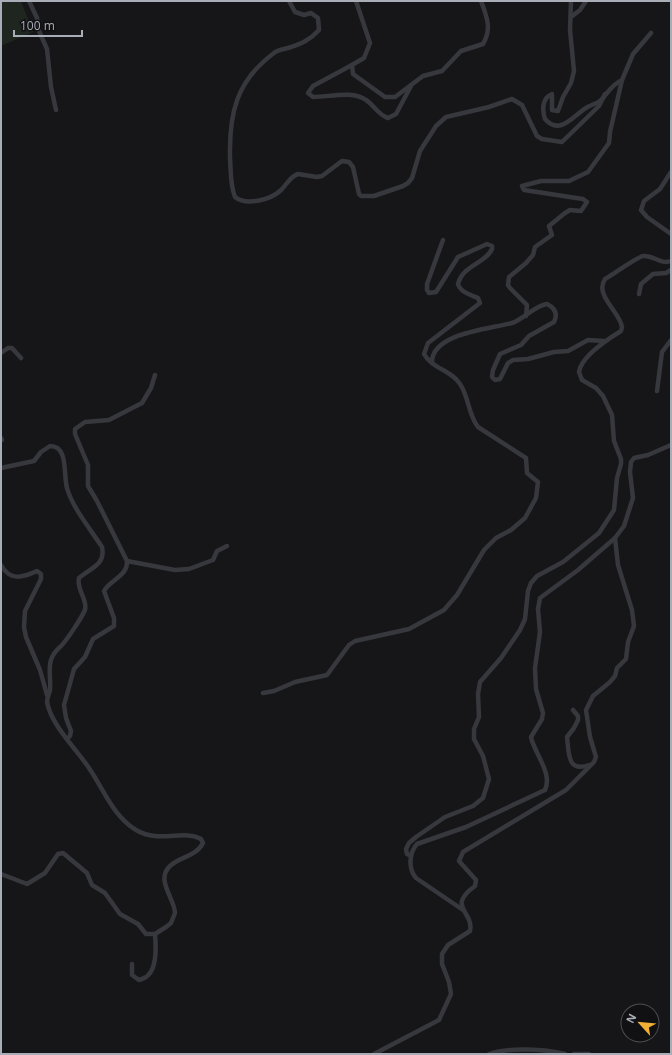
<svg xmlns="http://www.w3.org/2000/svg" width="672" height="1055" viewBox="0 0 672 1055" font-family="'Open Sans',sans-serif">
<rect width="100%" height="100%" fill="#161618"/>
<!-- green -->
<path fill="#1e261f" d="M 1,1 L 21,1 L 33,32 L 1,46 Z"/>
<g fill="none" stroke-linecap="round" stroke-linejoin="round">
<!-- minor -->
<g stroke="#37383d" stroke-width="4.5">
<path d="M 29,1 L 37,18 L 39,31 L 47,49 L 51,87 L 56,110"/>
<path d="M 289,1 L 295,12 L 304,15 L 311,13 L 318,18 L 319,30 C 310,40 301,44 288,48 C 283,49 277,50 274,53 C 236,81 229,114 230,158 C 231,171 230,185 235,197 C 246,206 270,200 280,191 C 287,185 289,177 298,174 L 317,177 L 322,176 L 342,161 L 349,162 L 353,167 L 359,194 L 361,196 L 374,196 L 403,186 L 408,183 L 412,178 L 420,151 L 436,126 L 446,117 L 489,107 L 512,99 L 522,105 L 537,136 L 542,139 L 562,142 L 599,106 L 605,94"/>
<path d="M 356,1 L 370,43 L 364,58 L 352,65 L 353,74 L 385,97 L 395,97 L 423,76 L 442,71 L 461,51 L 483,44 C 492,29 487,17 481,1"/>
<path d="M 571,1 L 570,30 L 574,71 L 571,83 L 563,97 L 558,111 L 552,110 L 552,94 C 542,98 542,110 545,119 C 560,136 573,116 586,108 C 590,105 596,104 600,101 C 608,93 611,85 622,80 L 633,54 L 651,33"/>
<path d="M 571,17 L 580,10 L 586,1"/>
<path d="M 352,65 L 313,86 L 308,93 L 313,97 C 329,97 353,90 366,100 C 374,105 378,115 388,118 L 396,114 L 411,86"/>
<path d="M 671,172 L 660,189 L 644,201 L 641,210 L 647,217 L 671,234"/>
<path d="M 639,294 L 641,284 L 653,274 L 666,273 L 671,270"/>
<path d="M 526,316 L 527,305 L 510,288 L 508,285 L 509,277 L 526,263 L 533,255 L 535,247 L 552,235 L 549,226 L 565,213 L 570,210 L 581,211 L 587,202 L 583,199 L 524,190 L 522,186 L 541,181 L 569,181 L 588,172 L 609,143 L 610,132 L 622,80"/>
<path d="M 1,353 L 8,348 L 12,348 L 21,358"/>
<path d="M 432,363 C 431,333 490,329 512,323 C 524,319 534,306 547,304 C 555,308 558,314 554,322 L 529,336 L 521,345 L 500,354 L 493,370 L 492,377 L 495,380 L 500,379 L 508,363 L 513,360 L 528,359 L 554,352 L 568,351 L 588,340 L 604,341"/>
<path d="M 657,391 L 662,352 L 671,340"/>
<path d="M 1,438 L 2,440"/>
<path d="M 1,468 L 34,461 L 41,452 L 50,446 C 69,446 63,475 67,488 C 72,507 91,530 102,547 C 106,565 90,568 79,578 C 76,590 88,599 85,610 C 82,617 67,640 61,646 C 57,650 53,653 51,660 C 48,669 51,680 50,690 C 49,694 47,698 47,702 C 51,725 77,750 89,768 C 104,790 113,816 136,830 C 159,844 184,829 201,839 L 203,843 C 197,856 179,857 170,866 C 155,880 175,899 175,913 L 171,923 L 166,927 L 155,934 L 146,934 L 138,924 L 120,914 L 105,893 L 92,885 L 87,873 L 63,853 L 58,854 L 45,873 L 27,884 L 1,874"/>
<path d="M 127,561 L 175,570 L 189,569 L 213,560 L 217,551 L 227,546"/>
<path d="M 1,565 C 10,581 22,578 37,571 L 41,574 L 41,579 L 25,611 L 24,627 L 26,637 L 40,670 L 47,695"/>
<path d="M 263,693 L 274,691 L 295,682 L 327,675 L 349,645 L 355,641 L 409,629 L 444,610 L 457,595 L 484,550 L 496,538 L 511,530 L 525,518 L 536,498 L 538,482 L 527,473 L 526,458 L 478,427 C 468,414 469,397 460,384 C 452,370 432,369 424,354 L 428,343 L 480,303 L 478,298 C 471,295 460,292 458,284 C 463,265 485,264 492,249 L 492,246 L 487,244 L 458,257 L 436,292 L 429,293 L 427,290 L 427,284 L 443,240"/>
<path d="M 573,710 L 578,716 L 578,720 L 574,728 L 567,737 C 569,753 567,773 589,765"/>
<path d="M 67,739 L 70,736 L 71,731 L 66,718 L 64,705 L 74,669 L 85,657 L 93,639 L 114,626 L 114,618 L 104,591 C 110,580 128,576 127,561 L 97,501 L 88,486 L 88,465 L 75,434 L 75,429 L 85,422 L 109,420 L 142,403 L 151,388 L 155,375"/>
<path d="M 411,856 L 407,854 L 406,849 L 409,843 L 416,837 L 445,817 L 473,806 L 483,798 L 489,779 L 483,756 L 474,739 L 474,729 L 479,717 L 478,694 L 480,682 L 501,658 L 520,630 L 525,619 L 528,591 L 531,583 L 537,576 L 563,562 L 599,533 L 614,510 L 617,478 L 621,464 L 621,459 L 614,441 L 612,415 L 603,396 L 596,388 L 582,380 L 579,372 C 581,356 608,339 621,331 L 622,327 C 620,312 594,295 605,279 C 612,275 639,256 643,256 C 654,255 660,265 671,261"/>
<path d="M 463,910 L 416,878 C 408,869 409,853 417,844 L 466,827 L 545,790 C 553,773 534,753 531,737 L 542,719 L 543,713 L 536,689 L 535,668 L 540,632 L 538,609 L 540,598 L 578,570 L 615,538"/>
<path d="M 132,964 L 132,975 L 139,980 L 142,979 C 158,974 156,947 155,934"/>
<path d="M 374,1054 L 439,1020 L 451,994 L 449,982 L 442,964 L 442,954 L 448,945 L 470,931 C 474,911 446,907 475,886 L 476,880 L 459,861 L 463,852 L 566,790 L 594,762 L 596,757 L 590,737 L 586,710 L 593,696 L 610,682 L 615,676 L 617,668 L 626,659 L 628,642 L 634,626 L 632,610 L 618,565 L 615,538 L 624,526 L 633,498 L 630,472 L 631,462 L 634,458 L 648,455 L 671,445"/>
<path d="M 489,1054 C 509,1047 545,1049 565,1054"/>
<path d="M 574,1054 L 589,1054"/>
</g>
</g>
<!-- border -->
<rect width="672" height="1055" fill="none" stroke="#a8adb8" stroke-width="4"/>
<!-- north arrow -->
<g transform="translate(640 1023) rotate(297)"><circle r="19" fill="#111113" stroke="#4d4f55"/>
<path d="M0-3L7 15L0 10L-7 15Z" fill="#f2b134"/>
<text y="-6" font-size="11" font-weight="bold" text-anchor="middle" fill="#a8adb8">N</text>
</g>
<!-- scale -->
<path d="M14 30v6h68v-6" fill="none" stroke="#a8adb8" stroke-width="2"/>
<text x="20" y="30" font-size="12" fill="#a8adb8" stroke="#111113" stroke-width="3" paint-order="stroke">100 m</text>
</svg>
